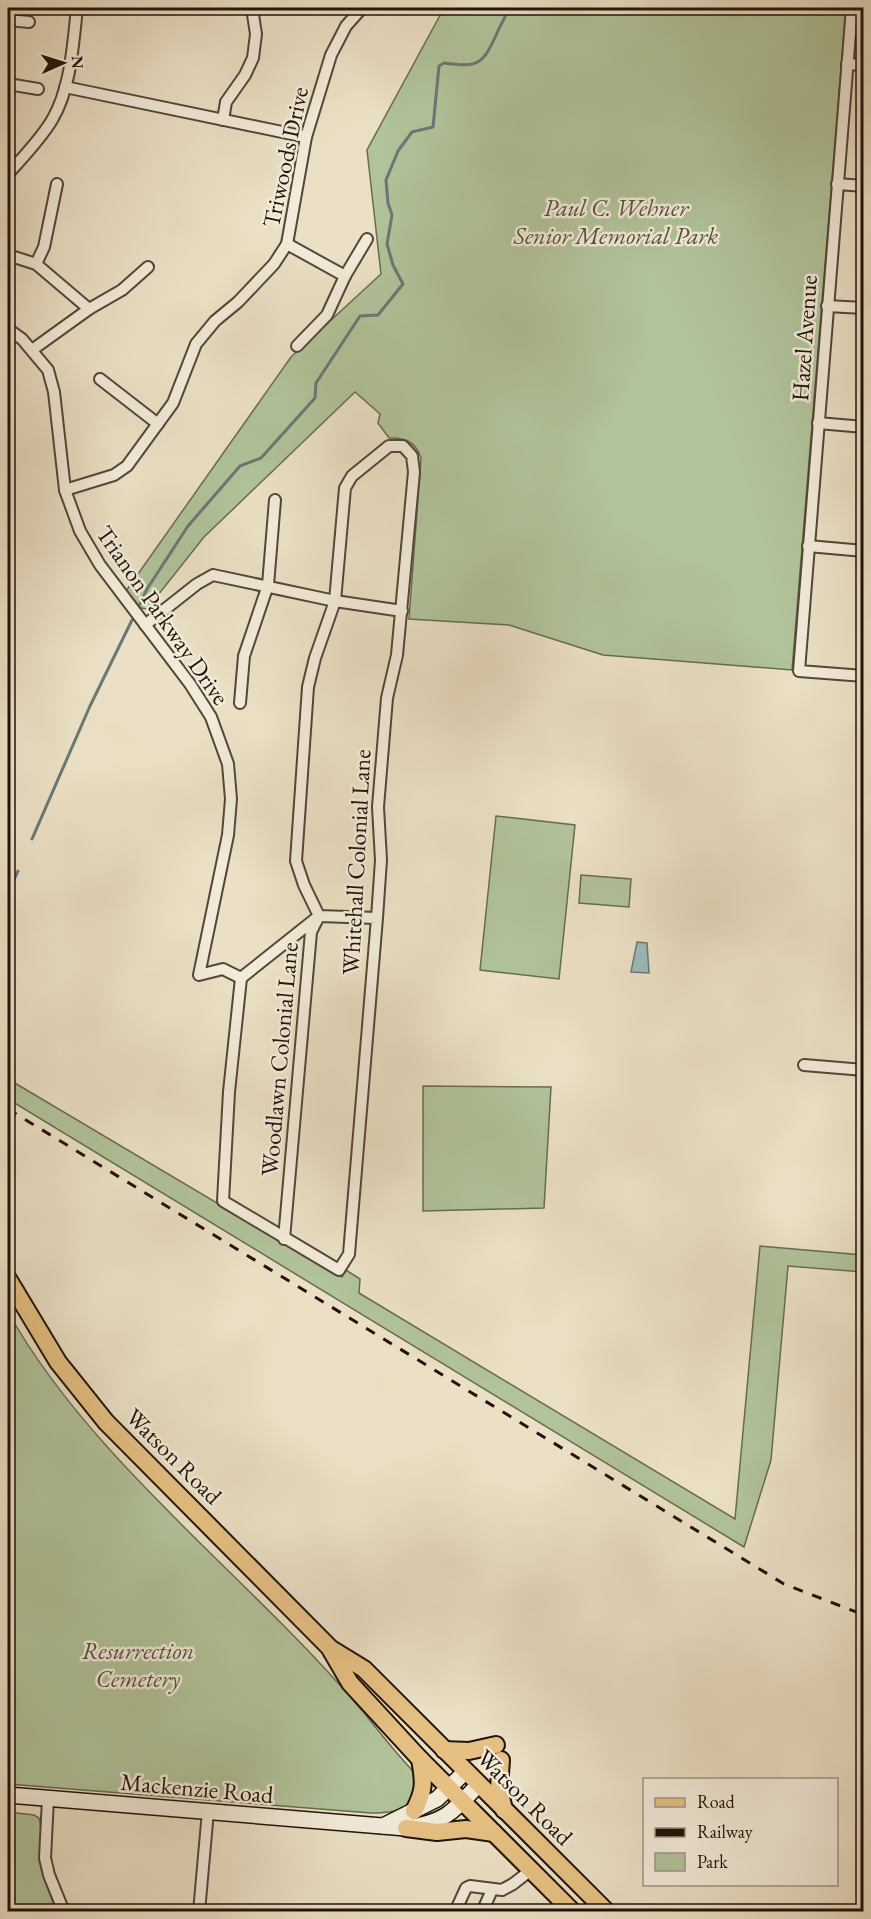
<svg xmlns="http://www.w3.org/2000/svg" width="871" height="1919" viewBox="0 0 871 1919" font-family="'EB Garamond',serif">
<rect width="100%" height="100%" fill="#ebe0c5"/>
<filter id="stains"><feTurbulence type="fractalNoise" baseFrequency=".00333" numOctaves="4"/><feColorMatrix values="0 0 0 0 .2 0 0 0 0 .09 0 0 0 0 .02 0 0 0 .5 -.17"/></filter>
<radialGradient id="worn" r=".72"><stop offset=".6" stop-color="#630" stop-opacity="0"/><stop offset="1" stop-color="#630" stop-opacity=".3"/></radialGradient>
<!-- green -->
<g fill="#b1c39a" stroke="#686b52" stroke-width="1.5">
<path d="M 444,8 L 846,8 L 792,670 L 603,655 L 509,625 L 409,619 L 421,458 C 416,443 406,437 389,438 L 378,423 L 380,414 L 355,392 L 204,537 L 147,609 L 141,608 L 126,591 L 291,357 L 381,274 L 367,150 Z"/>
<path d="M 496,816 L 575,825 L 559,979 L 480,970 Z"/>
<path d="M 581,875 L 631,879 L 629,907 L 579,903 Z"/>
<path d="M 8,1079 L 342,1277 L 346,1270 L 360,1279 L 359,1293 L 735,1519 L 760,1246 L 863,1255 L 863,1272 L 788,1266 L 771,1460 L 744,1547 L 8,1099 Z"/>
<path d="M 423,1086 L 551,1087 L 544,1208 L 423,1211 Z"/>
<path d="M 8,1312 C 74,1430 188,1529 282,1624 C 311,1653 339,1683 365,1714 C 380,1733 395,1752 412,1770 L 416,1780 L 412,1802 C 399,1812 388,1813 371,1813 L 8,1784 Z"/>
<path d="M 8,1812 L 34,1815 L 39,1818 L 41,1827 L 39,1861 L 56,1911 L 8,1911 Z"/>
</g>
<!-- water -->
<path fill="#9cbbbe" stroke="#6a7876" stroke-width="1.5" d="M 637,942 L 647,943 L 649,973 L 631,972 Z"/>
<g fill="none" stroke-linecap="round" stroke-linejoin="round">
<!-- stream -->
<g stroke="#6a7876" stroke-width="3">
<path d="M 582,8 L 587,8"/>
<path d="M 140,604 L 147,589 L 188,526 L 240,466 L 261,458 L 315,398 L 316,383 L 360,316 L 378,315 L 403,284 L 393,265 L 387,244 L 392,215 L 388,203 L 386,180 L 398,151 L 412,132 L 433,127 L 439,66 L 444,63 C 479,68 483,64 497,33 C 501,23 506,18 508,8"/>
<path d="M 32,839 L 90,706 L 132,620"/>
<path d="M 8,893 L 18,871"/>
<path d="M 8,1876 L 16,1912"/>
</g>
<defs>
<g id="street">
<path d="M 852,8 L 799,671 L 864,676"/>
<path d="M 8,20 L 29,22"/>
<path d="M 847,64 L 864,65"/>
<path d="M 8,84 L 38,89"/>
<path d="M 65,87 L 306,137"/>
<path d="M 223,120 L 226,102 L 245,75 L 253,58 L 256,34 L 252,8"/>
<path d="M 8,174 C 23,157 40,140 52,120 C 71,88 73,44 77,8"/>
<path d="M 837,184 L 864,186"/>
<path d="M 287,244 L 345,276"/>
<path d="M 8,255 L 36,264 L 89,309"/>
<path d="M 36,264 L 44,247 L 57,184"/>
<path d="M 827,306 L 864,308"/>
<path d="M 8,329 L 22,339 L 48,370 L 54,392 L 65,490 L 80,531 L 100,565 L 190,684 L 211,717 L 228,764 L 231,799 L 228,835 L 199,975 L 223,969 L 241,978"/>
<path d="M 297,346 L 327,315 L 345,276 L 367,239"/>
<path d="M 32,350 L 89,309 L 122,290 L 148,267"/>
<path d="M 100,379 L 158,424"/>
<path d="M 818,423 L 864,427"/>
<path d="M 65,490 L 114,475 L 127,466 L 173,403 L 196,344 L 215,321 L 238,302 L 274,264 L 287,244 L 306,137 L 331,55 L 346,26 L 362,8"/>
<path d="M 808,546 L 864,551"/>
<path d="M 145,625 L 197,584 L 213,575 L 335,601 L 402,611"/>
<path d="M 240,703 L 244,656 L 268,585 L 275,500"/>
<path d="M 804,1065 L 864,1070"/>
<path d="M 284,1239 L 311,932 L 319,916 L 304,885 L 296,861 L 308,687 L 315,658 L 335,601 L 345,488 L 352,476 L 389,446 L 403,446 L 412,456 L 414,472 L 397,655 L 387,698 L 378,807 L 381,860 L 377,918 L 349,1254 L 339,1270 L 223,1201 L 229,1092 L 241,978 L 319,916 L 377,918"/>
<path d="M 48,1799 L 45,1858 L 49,1875 L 64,1912"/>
<path d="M 199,1912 L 208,1811"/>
<path d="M 455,1912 L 466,1888 L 470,1886 L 502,1890 L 513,1884 L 531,1870"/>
<path d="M 482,1912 L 492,1890"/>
</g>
<g id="secondary">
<path d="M 8,1795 L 406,1828 C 445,1822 452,1813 478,1785"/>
<path d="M 383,1826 L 437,1799 L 465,1772"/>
</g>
<g id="primary">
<path d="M 8,1279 L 58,1362 L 106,1422 L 329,1647 L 350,1683 L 419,1758 L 573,1912"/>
<path d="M 333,1650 L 364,1669 L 607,1912"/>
<path d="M 444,1750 L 469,1751 L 496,1745"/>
<path d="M 501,1760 L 499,1788 L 504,1810"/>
<path d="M 414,1811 C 425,1790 424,1782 420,1759"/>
<path d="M 406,1828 L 437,1832 L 466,1829 L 494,1833"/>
</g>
</defs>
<!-- street casing -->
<use href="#street" stroke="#53463a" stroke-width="14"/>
<!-- secondary casing -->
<use href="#secondary" stroke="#20130b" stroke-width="18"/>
<!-- primary casing -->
<use href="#primary" stroke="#20130b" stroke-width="20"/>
<!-- street -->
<use href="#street" stroke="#f2ebd9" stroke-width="10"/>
<!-- secondary -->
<use href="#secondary" stroke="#f2ebd9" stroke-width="15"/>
<!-- primary -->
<use href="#primary" stroke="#e6c082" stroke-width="16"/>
<!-- rail -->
<path stroke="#20130b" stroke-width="3" stroke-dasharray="10 10" stroke-linecap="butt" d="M 8,1109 L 784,1584 L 864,1615"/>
</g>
<g text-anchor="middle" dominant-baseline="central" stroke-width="5" stroke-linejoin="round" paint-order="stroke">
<!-- street labels -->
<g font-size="24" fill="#20130b" stroke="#f2ebd9">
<text transform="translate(285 157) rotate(-78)">Triwoods Drive</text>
<text transform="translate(804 338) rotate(-86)">Hazel Avenue</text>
<text transform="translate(163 615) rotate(55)">Trianon Parkway Drive</text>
<text transform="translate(356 862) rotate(-87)">Whitehall Colonial Lane</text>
<text transform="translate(279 1059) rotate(-85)">Woodlawn Colonial Lane</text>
<text transform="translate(174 1456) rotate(45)">Watson Road</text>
<text transform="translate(197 1788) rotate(5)">Mackenzie Road</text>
<text transform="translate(525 1797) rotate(45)">Watson Road</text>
</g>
<!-- park labels -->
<g font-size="24" font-style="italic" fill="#53513d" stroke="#f2ebd9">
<text x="616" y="207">Paul C. Wehner<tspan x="616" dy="28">Senior Memorial Park</tspan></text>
<text x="138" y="1650">Resurrection<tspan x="138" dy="28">Cemetery</tspan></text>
</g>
</g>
<!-- margin -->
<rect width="871" height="1919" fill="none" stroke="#ebe0c5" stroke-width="30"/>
<rect x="9" y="9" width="853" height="1901" fill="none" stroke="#20130b" stroke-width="3"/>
<rect x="15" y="15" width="841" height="1889" fill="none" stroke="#20130b" stroke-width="1.5"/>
<!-- legend -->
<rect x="643" y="1778" width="195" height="108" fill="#f2ebd9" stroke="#9e9587" stroke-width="1.5"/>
<rect x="655" y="1798" width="30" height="9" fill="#e6c082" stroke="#9e9587" stroke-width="1.5"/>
<text x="697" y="1808" font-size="18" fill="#20130b">Road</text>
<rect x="655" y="1828" width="30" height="9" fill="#20130b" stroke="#9e9587" stroke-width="1.5"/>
<text x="697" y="1838" font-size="18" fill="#20130b">Railway</text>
<rect x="655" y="1853" width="30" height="18" fill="#b1c39a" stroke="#9e9587" stroke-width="1.5"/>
<text x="697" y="1868" font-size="18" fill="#20130b">Park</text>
<!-- north arrow -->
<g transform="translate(63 63) rotate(87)" stroke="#f2ebd9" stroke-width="4.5" paint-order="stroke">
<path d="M0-4.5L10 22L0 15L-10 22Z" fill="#20130b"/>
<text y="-9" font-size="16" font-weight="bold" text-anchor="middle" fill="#20130b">N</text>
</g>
<rect width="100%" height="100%" filter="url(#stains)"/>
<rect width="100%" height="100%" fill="url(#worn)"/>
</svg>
